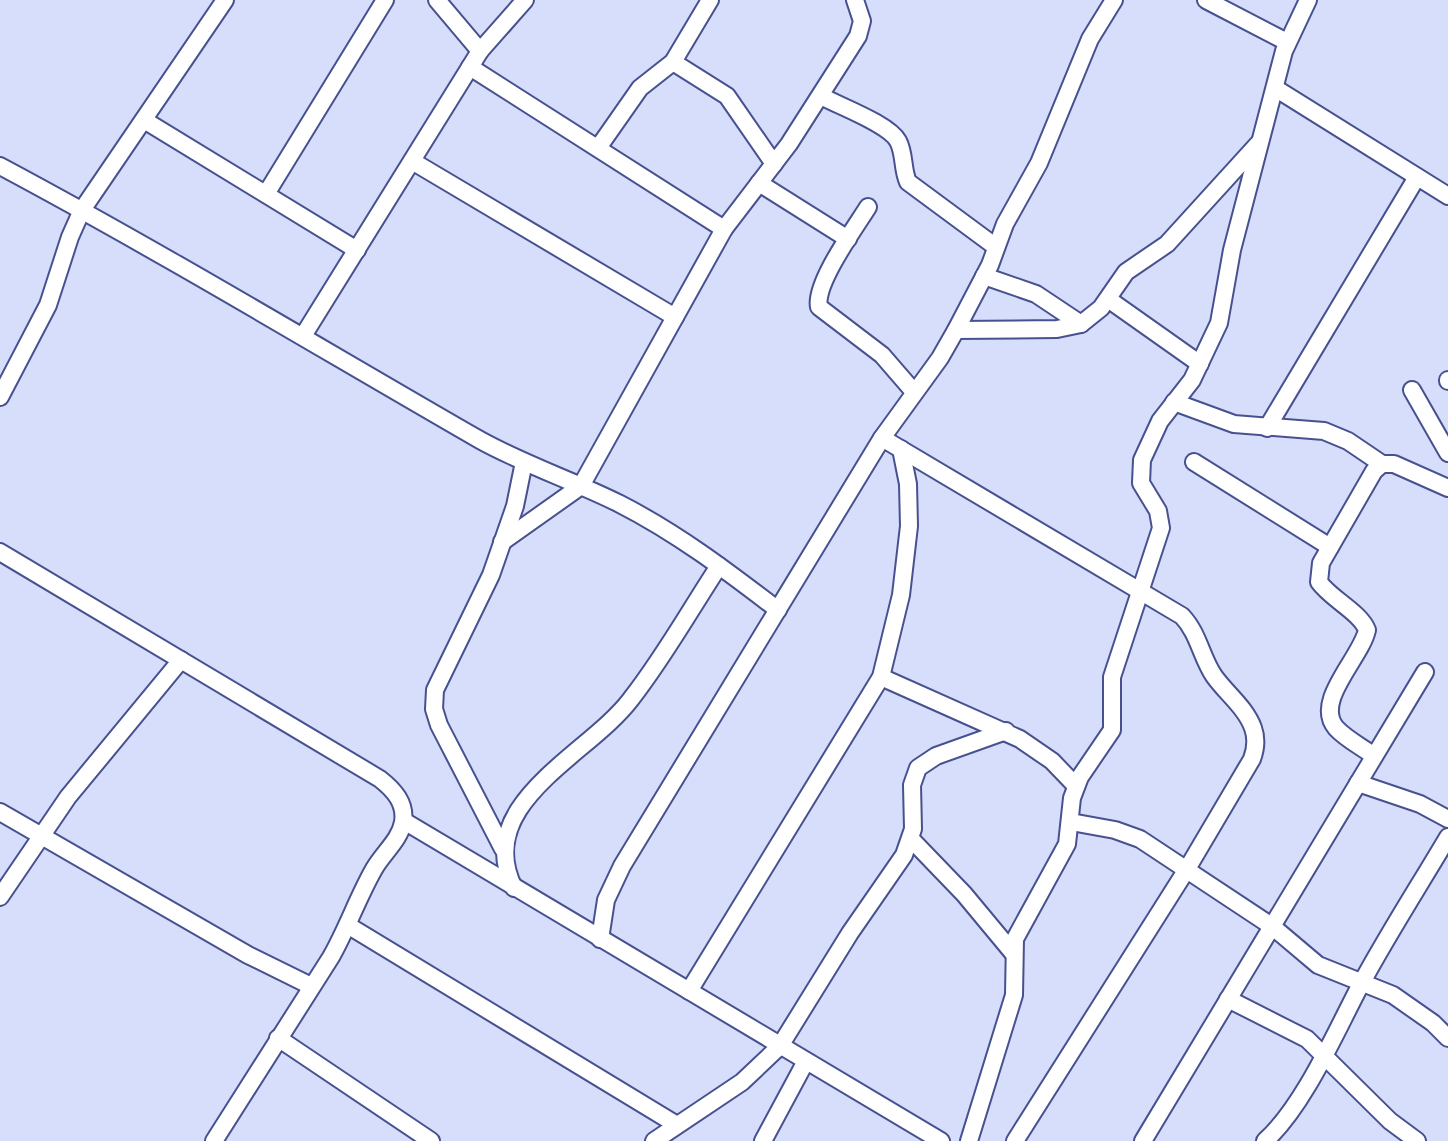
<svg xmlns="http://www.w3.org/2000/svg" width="1448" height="1141" viewBox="0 0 1448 1141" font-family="'Libre Baskerville',serif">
<rect width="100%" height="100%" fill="#d7defb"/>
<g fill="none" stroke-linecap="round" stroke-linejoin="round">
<defs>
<g id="street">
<path d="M 437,0 L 480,51"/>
<path d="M 1206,0 L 1287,42"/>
<path d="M 673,62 L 727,96 L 774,164"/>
<path d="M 470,67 L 724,229"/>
<path d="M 1275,88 L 1448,196"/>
<path d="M 821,96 C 839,106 889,124 898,141 C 905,154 902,169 908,182 L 996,247"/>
<path d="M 144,120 L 357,250"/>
<path d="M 598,148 L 640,88 L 673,62 L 710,0"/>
<path d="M 412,161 L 675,317"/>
<path d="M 0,166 C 163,253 320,348 480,440 C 525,465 574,481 620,504 C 677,533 727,571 778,610"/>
<path d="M 759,183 L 848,239"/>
<path d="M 266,194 L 385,0"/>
<path d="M 868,207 C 855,228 814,284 819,307 L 882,355 L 914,392"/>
<path d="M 984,276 L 1036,294 L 1081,324"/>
<path d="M 1108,299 L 1200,364"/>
<path d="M 956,330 L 1057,329 L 1081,324 L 1101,308 L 1126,272 L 1167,244 L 1258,144"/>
<path d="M 303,336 L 480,51 L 525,0"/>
<path d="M 1448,380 L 1448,381"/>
<path d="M 1412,390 L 1448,453"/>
<path d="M 0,397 L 48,305 L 70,237 L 82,210 L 225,0"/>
<path d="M 1174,402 L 1234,424 L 1324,431 L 1348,441 L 1382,464"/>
<path d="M 1267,428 L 1417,177"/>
<path d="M 882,438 L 1182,616 C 1199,634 1201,657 1214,676 C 1226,693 1246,708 1253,728 C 1257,739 1256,748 1252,759 L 1187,869 L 1015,1141"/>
<path d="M 1194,462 L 1330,547"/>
<path d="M 502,542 L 581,486 L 724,229 L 789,144 L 858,36 L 862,21 L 855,0"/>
<path d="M 0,552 L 380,779 C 394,790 406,803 403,822 C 400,840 383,853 374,869 C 358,897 347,929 331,957 L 214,1141"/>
<path d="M 881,677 L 1020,739 L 1052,761 L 1076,786"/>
<path d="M 1374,756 C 1362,747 1346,739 1336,728 C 1313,701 1361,658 1367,630 C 1360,612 1331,599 1319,582 L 1321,563 L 1374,471 L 1382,464 L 1394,464 L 1448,488"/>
<path d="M 1358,783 L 1420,804 L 1448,819"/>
<path d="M 0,812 L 248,955 L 311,986"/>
<path d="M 404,821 L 941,1141"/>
<path d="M 1071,822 L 1115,830 L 1140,839 L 1273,927 L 1318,965 L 1393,995 L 1433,1023 L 1448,1038"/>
<path d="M 911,839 L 964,894 L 1013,953"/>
<path d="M 503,849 L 439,725 L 434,709 L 435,690 L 491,575 L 515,506 L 524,462"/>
<path d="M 514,888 C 472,803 589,755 631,699 C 664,657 690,610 719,566"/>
<path d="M 0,897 L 68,797 L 181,660"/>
<path d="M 349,926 L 677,1125"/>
<path d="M 600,939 L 606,900 L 622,866 L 882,438 L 940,358 L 956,330 L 990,265 L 1005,224 L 1039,163 L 1090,39 L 1114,0"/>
<path d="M 689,991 L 881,677 L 901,595 L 909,526 L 908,484 L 901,449"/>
<path d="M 1228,999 L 1307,1039 L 1390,1121 L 1417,1141"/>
<path d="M 278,1038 L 431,1141"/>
<path d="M 654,1141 L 742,1082 L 780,1046 L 850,933 L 904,855 L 913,829 L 912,785 L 918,768 L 936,756 L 1006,731"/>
<path d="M 763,1141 L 806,1061"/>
<path d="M 969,1141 L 1014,995 L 1015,939 L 1067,844 L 1072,798 L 1080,777 L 1112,730 L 1112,677 L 1161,528 L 1158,511 L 1141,483 L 1142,460 L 1160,421 L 1192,380 L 1219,323 L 1232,250 L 1284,51 L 1308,0"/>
<path d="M 1143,1141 L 1425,672"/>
<path d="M 1265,1141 C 1304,1106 1336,1031 1361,984 C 1388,934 1419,886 1448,837"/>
</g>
</defs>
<!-- street casing -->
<use href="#street" stroke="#47518f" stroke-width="20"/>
<!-- street -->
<use href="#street" stroke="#fff" stroke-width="16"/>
</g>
</svg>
